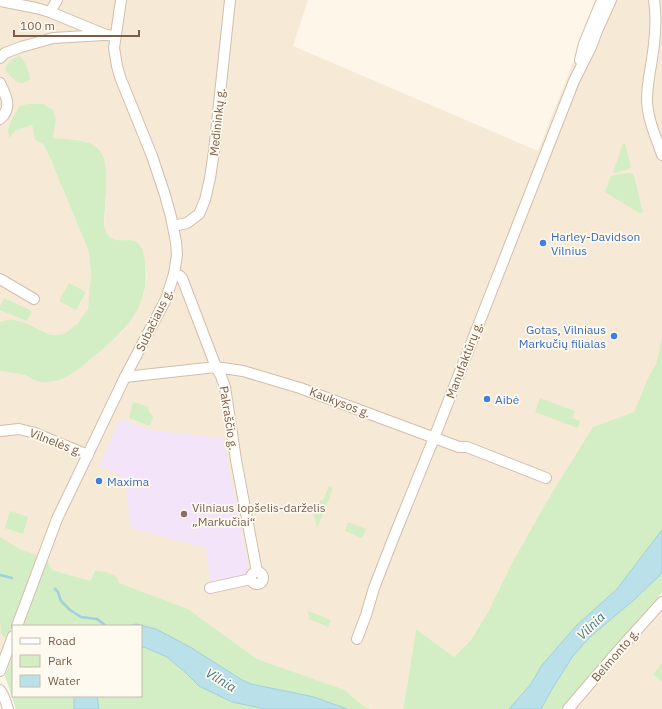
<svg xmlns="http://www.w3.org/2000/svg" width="662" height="709" viewBox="0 0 662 709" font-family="'IBM Plex Sans',sans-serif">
<rect width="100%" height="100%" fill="#fef6e8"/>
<!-- residential -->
<g fill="#f6e9d6">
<path d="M 0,0 L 308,0 L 293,46 L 538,151 L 598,0 L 662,0 L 662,337 L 656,364 L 648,378 L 634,412 L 593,427 L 551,494 L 513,561 L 488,612 L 471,640 L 454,657 L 416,629 L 408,681 L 403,709 L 370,709 L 362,705 L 345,690 L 257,659 L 188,609 L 118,583 L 91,581 L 52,570 L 47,560 L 20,549 L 0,537 L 0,371 L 13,372 L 26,376 L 73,373 L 108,345 L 122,332 L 144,294 L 147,276 L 143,253 L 141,246 L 132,240 L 114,241 L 108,237 L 104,229 L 107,176 L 53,138 L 56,120 L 53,110 L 19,107 L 11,121 L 8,130 L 10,137 L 15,131 L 32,125 L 35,140 L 43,144 L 48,153 L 89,252 L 91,276 L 90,292 L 88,309 L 77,324 L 64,334 L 51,335 L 23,322 L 10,319 L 0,322 Z"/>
<path d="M 662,608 L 662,663 L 653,674 L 662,682 L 662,709 L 573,709 Z"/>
<path d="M 0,621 L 7,639 L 0,656 Z"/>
</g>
<!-- education -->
<path fill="#f3e4fa" d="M 120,419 L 149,430 L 223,438 L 250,574 L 210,582 L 206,548 L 131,528 L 125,479 L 114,472 L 99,467 Z"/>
<!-- green -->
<g fill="#d3edc5">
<path d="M 19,56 C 20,57 21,57 22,58 C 24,60 31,75 30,79 C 29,80 26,82 25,82 C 17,86 9,75 5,69 C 7,63 13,58 19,56 Z"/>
<path d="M 27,104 L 43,104 L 53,110 L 56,120 L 53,138 C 64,139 79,140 89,143 C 92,144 94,146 97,148 C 111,161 106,189 105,206 C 105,213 103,225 105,230 C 113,252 135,228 143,251 C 144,256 145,261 145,266 C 151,307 121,335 92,358 C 82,366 71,376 59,380 C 54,381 46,383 41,382 C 36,381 31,378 27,376 C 18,373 9,372 0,371 L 0,322 L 10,319 L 23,322 L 51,335 L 64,334 L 77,324 L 88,309 L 91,276 L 89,252 L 48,153 L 43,144 L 35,140 L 32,125 L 15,131 L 9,138 L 8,130 L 11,121 L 19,107 Z"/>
<path d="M 625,143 L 631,167 L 629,169 L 615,173 L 613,172 L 623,144 Z"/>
<path d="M 629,173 L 632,173 L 634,176 L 642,209 L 643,212 L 642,213 L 639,213 L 605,192 L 611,176 Z"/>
<path d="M 69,283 L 86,292 L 76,310 L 59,301 Z"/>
<path d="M 4,298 L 32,311 L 27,321 L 0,310 L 0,306 Z"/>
<path d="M 662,337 L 662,530 L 659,535 L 617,589 L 577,625 L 542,665 L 531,684 L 509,709 L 403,709 L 408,681 L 416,629 L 454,657 L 471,640 L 488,612 L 513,561 L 551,494 L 593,427 L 634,412 L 648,378 L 656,364 Z"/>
<path d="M 540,398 L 575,411 L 572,418 L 580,421 L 578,428 L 535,412 Z"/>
<path d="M 133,402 L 149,407 L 148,410 L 153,417 L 150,426 L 129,418 Z"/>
<path d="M 329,486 L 333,488 L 317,529 L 314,515 L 320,500 L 323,501 Z"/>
<path d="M 10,511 L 28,517 L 23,534 L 5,528 Z"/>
<path d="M 348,522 L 366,529 L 362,538 L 345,531 Z"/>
<path d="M 0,537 L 20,549 L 38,556 L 7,639 L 1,634 L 0,621 Z"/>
<path d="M 47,560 L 52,570 L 91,581 L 95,571 L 106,572 L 117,577 L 119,583 L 188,609 L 257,659 L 345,690 L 362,705 L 370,709 L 347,709 L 314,697 L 251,684 L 242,680 L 156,629 L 136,624 L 129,626 L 23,626 Z"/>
<path d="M 662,572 L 662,592 L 564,709 L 541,709 L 552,689 L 573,656 L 590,637 L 635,599 L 660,575 Z"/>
<path d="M 308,611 L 331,620 L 328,627 L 309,619 Z"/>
<path d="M 144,647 L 167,657 L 186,673 L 199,686 L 232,702 L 265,709 L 99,709 L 97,696 L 141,696 L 141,648 Z"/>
<path d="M 13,655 L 13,696 L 74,696 L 74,709 L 16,709 L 5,676 L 6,673 Z"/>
<path d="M 662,663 L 662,682 L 653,674 Z"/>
</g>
<!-- water -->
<g fill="#bae0e9" stroke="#a0d0dc">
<path d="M 662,530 L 662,572 L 660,575 L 635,599 L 590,637 L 573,656 L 552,689 L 541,709 L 509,709 L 531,684 L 542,665 L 577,625 L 617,589 Z"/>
<path d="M 136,624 L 156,629 L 190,647 L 242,680 L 251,684 L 314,697 L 347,709 L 265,709 L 232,702 L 199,686 L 186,673 L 167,657 L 144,647 L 141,648 L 141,626 L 129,626 Z"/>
<path d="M 74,696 L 97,696 L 99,709 L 74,709 Z"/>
</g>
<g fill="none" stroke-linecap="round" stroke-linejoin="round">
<!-- stream -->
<g stroke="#a0d0dc" stroke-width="2.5">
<path d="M 0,575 L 12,578"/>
<path d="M 55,589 L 58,592 L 61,601 L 70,610 L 81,617 L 97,619 L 106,626"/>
</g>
<defs>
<g id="minor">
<path d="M 654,0 C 657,19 655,40 652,59 C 650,72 647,85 647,99 C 647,118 656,137 662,155"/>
<path d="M 0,1 L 36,8 L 50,12 L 106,35 L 115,36"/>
<path d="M 50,12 L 57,0"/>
<path d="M 0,58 L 5,53 L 21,47 L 53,38 L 104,35"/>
<path d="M 580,60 L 584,44 L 602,0"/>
<path d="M 0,83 C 6,96 13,108 0,119"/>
<path d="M 173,226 L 187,223 L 199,214 L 205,200 L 210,178 L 214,151 L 230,0"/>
<path d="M 174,274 L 180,276 L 182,278 L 216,367 L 221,376 L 225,387 L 236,460 L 257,572"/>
<path d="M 0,279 L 34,299"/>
<path d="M 125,377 L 216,367 L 243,371 L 300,388 L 459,447 L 467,447 L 546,478"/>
<path d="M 0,431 L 19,429 L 35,433 L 88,455"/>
<circle cx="257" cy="578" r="6"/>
<path d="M 210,588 L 251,579"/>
<path d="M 17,626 L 57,519 L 125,377 L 166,299 L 174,274 L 177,255 L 176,242 L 171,217 L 165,195 L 152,156 L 120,77 L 117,66 L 114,48 L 121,0"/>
<path d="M 357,639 L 366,615 L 374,588 L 393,539 L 434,438 L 574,81 L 591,47 L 597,31 L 611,0"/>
<path d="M 0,671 L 13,636"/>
<path d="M 0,690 C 4,695 6,702 8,709"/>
<path d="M 568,709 L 617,652 L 662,602"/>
</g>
</defs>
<!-- minor casing -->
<use href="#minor" stroke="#d1beac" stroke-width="12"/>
<!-- minor -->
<use href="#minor" stroke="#fff" stroke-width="10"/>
</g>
<!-- markers -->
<g fill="#3f7fe0" stroke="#fffaf0" stroke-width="1.5">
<circle cx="543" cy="243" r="4"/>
<circle cx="614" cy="336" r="4"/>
<circle cx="487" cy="399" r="4"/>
<circle cx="99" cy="481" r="4"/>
</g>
<circle fill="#8d6e63" stroke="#fffaf0" stroke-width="1.5" cx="184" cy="514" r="4"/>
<g text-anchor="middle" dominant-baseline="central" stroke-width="3.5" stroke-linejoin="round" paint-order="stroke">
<!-- street labels -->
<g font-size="12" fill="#7a5d4a" stroke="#fffaf0">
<text transform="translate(217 122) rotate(-84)">Medininkų g.</text>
<text transform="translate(154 320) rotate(-64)">Subačiaus g.</text>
<text transform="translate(464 360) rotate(-69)">Manufaktūrų g.</text>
<text transform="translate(340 402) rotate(21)">Kaukysos g.</text>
<text transform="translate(229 418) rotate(81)">Pakraščio g.</text>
<text transform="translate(56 442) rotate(21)">Vilnelės g.</text>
<text transform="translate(615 655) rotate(-49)">Belmonto g.</text>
</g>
<!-- shop labels -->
<g font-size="12" fill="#366cbe" stroke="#fffaf0" text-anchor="start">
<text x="551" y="236">Harley-Davidson<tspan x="551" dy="14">Vilnius</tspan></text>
<text x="606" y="329" text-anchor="end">Gotas, Vilniaus<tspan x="606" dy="14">Markučių filialas</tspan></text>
<text x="495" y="399">Aibė</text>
<text x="107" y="481">Maxima</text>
</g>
<!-- education labels -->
<g font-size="12" fill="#785e54" stroke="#fffaf0" text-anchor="start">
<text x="192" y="507">Vilniaus lopšelis-darželis<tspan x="192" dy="14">„Markučiai“</tspan></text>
</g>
<!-- water labels -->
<g font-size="13" font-style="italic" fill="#3f7887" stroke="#fffaf0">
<text transform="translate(591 626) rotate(-44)">Vilnia</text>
<text transform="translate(221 680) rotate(31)">Vilnia</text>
</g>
</g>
<!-- legend -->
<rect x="12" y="625" width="130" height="72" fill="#fffaf0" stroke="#cabbae"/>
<rect x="20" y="638" width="20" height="6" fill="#ffffff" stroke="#cabbae"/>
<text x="48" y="645" font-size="12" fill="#7a5d4a">Road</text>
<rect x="20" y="655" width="20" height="12" fill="#d3edc5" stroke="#cabbae"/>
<text x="48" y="665" font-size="12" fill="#7a5d4a">Park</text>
<rect x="20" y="675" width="20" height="12" fill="#bae0e9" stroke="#cabbae"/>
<text x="48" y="685" font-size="12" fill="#7a5d4a">Water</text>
<!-- scale -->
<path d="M14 30v6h125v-6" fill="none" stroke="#7a5d4a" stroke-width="2"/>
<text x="20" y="30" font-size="12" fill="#7a5d4a" stroke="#fffaf0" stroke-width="3" paint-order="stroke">100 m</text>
</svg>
